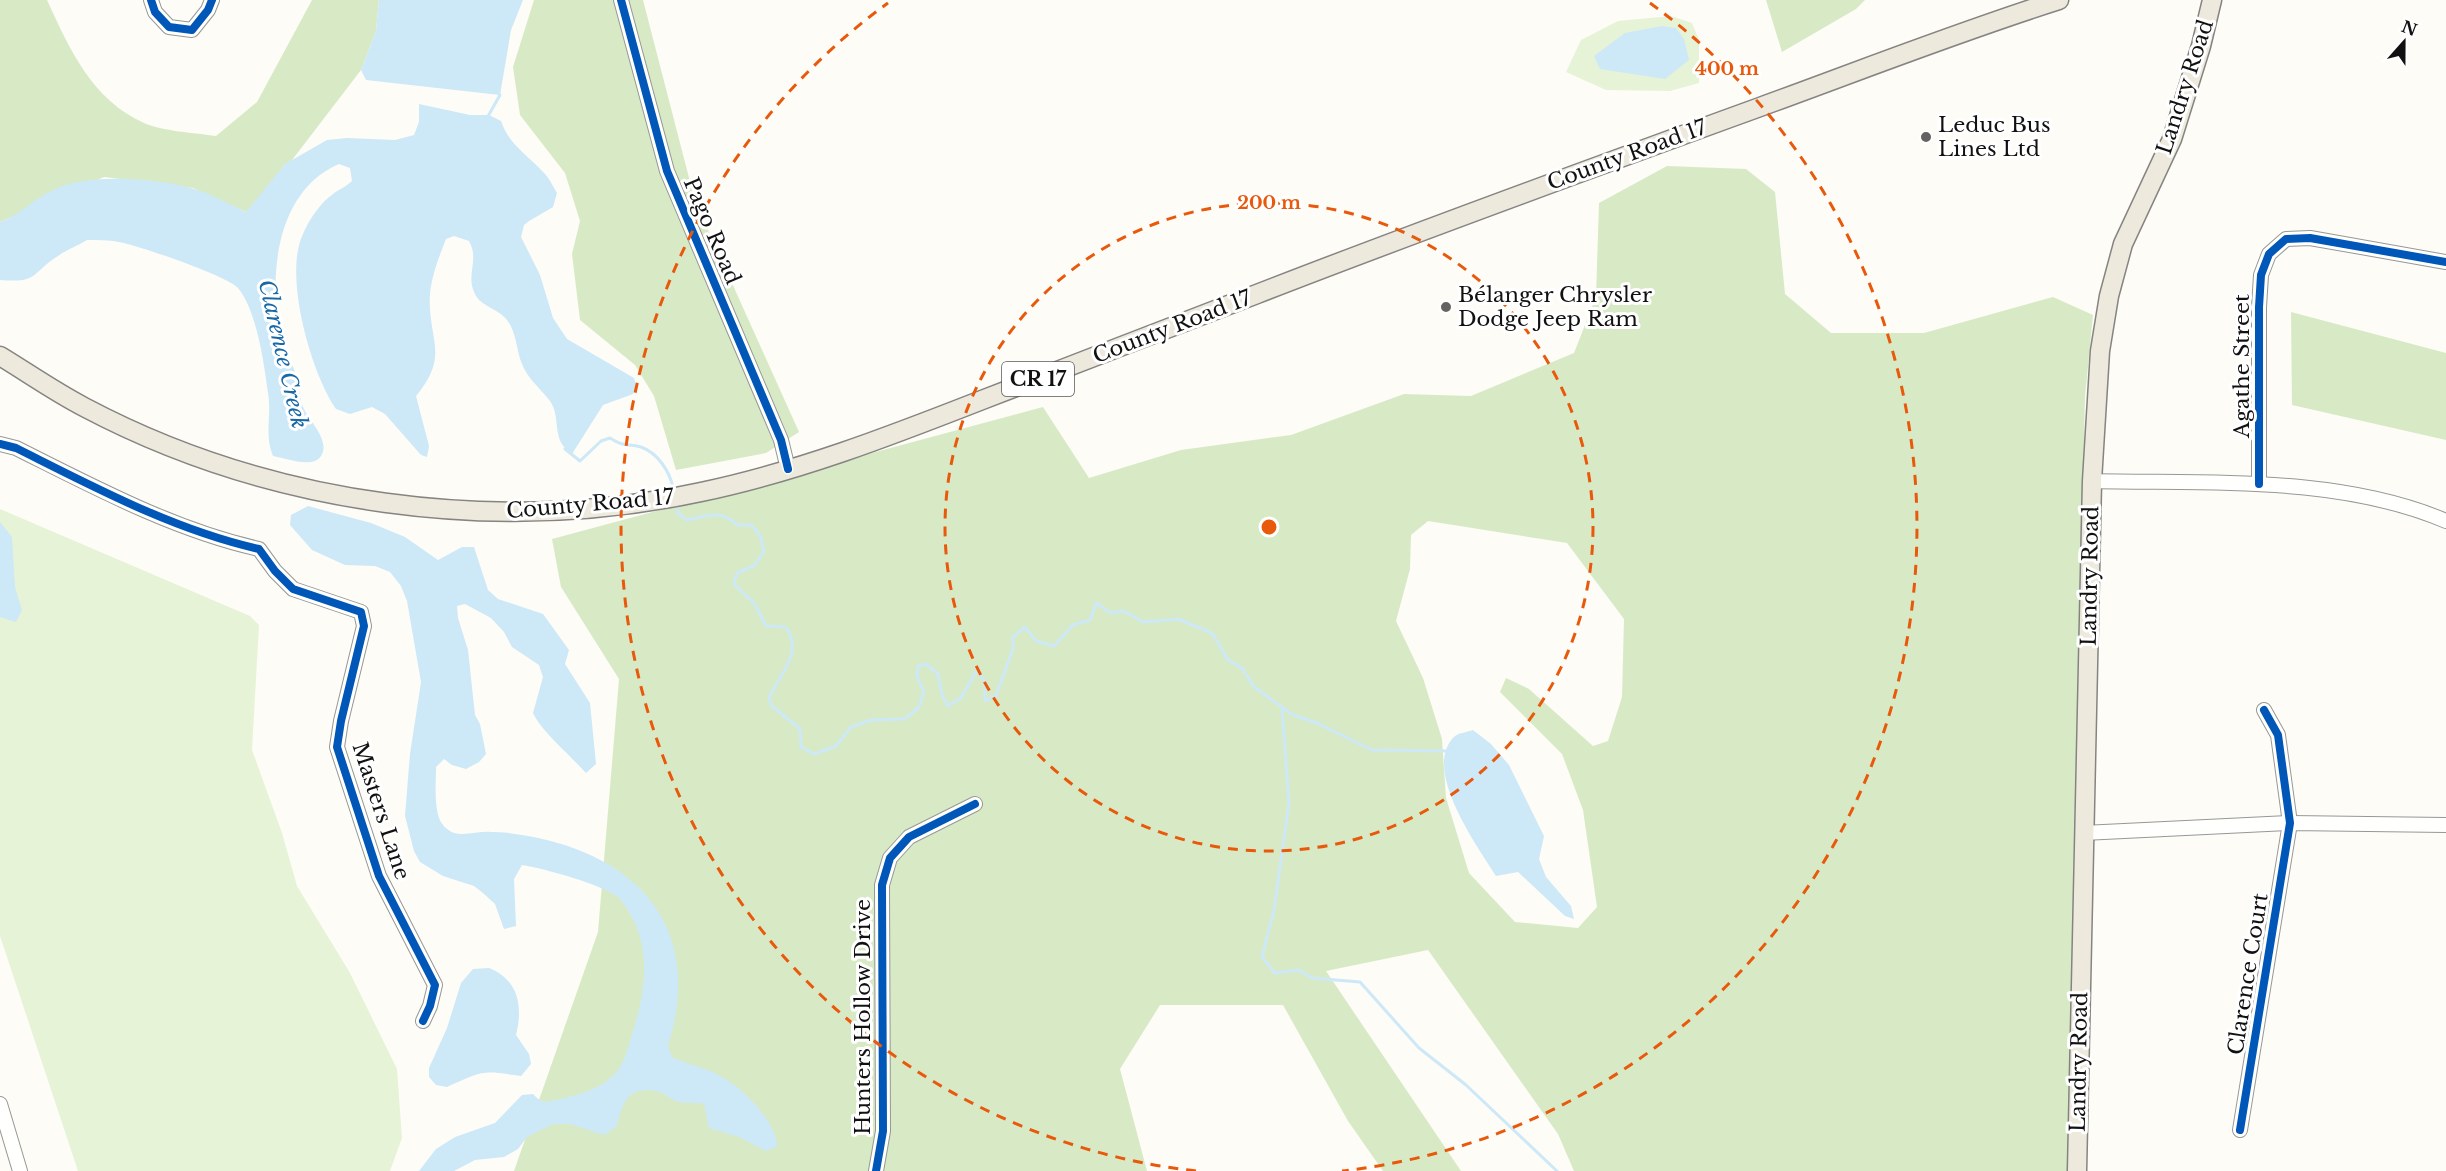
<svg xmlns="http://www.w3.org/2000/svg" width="2446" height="1171" viewBox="0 0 2446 1171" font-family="'Libre Baskerville',serif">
<rect width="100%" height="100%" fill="#fdfcf7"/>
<!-- green -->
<g fill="#e7f3d7">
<path d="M 1671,16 L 1692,23 L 1699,40 L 1699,83 L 1670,91 L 1606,90 L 1566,72 L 1581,40 L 1618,21 Z"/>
<path d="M 0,509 L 250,616 L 259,625 L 252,750 L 282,833 L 297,886 L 350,973 L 397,1069 L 402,1138 L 390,1171 L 78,1171 L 0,936 Z"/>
</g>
<!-- forest -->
<g fill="#d8eac5" fill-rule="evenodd">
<path d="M 0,0 L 47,0 C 69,48 92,100 144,123 C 162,131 195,133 216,136 L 257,102 L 312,0 L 379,0 L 376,31 L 361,70 L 289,164 L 285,164 L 251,210 L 246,212 L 193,188 L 104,177 L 0,222 Z"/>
<path d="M 534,0 L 643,0 L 695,201 L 799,432 L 766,453 L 676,470 L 654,396 L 635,365 L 580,320 L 572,254 L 580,221 L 565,173 L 520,115 L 513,67 Z"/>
<path d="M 1766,0 L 1865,0 L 1856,9 L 1782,52 Z"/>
<path d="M 1667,166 L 1746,169 L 1775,192 L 1785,294 L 1831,333 L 1924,333 L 2053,297 L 2093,315 L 2085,397 L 2067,1171 L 1574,1171 L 1558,1134 L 1428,950 L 1326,971 L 1461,1171 L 1383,1171 L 1348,1121 L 1283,1005 L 1160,1005 L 1120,1069 L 1147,1171 L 514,1171 L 598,932 L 619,679 L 561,587 L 552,539 L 1043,407 L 1089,478 L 1181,450 L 1291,435 L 1404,394 L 1471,396 L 1574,353 L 1596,297 L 1599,203 ZM 1428,521 L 1567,543 L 1624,619 L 1622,697 L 1608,741 L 1593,746 L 1529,689 L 1506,678 L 1500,692 L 1562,754 L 1583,810 L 1597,907 L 1578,928 L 1515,922 L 1469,873 L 1446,798 L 1442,739 L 1423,678 L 1396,621 L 1410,569 L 1411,535 Z"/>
<path d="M 2291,312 L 2446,353 L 2446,440 L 2292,405 Z"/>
</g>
<!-- water -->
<g fill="#cde8f7">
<path d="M 379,0 L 523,0 L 511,30 L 500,95 L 366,80 L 361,70 L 376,31 Z"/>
<path d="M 1662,26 L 1676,28 L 1684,39 L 1689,60 L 1665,79 L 1600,69 L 1594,56 L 1625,33 Z"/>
<path d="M 419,104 L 470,115 L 489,115 L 501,121 C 509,145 528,155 544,173 C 549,178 553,186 557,193 L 553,207 L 529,221 L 524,225 L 521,237 L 540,275 L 553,318 L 567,339 L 634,378 L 637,387 L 633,394 L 603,405 L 572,454 C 550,440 562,418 550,401 C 541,389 527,378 522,364 C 516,350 517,333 507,320 C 499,309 480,306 475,294 C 465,275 480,260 469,241 L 454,236 L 446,239 C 439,257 432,274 430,294 C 427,339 451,354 416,396 L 429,446 L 427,457 L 421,455 L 385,414 L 372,407 L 350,414 L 336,409 C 311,373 283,275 303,234 C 309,220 320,203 333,194 C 339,189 346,187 352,181 L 350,168 L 339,164 C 278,190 269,270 279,328 C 282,344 291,360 296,375 C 299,385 299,397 303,407 C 308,420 331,440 321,456 C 313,469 285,458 273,456 C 264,435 272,415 268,393 C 264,364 257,311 238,288 C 228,276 137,245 119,242 C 109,240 98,240 87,240 C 78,246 67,249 58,256 C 30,274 39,283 0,280 L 0,222 C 20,215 36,197 55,189 C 90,173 155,178 191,188 C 210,193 229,204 246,212 L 285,164 L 327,140 L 347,138 L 395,140 L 414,135 L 419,122 Z"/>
<path d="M 308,506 L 371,523 L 405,537 L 438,560 L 462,547 L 474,547 L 488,590 L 498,599 L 543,614 L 569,650 L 565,664 L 590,703 L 596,764 L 586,773 C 571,756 541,731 533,713 L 543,677 L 539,665 L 512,647 L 504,632 L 491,618 L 465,604 L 457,606 L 458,618 L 468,650 L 475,715 L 480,724 L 486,754 L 479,762 L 466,769 L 452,765 L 444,759 L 436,767 C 436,783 433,813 443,825 C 445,828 451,832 454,833 C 465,836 480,831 491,832 C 501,832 512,833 522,835 C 639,854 705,928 668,1046 L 672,1057 C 688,1065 705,1067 720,1076 C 741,1086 778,1123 777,1147 L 766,1151 L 739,1137 L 709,1128 L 704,1104 C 696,1102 684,1104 676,1101 C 670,1099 666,1094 660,1092 C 631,1084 622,1100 617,1126 L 604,1135 L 570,1124 L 553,1124 L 527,1137 L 518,1149 L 504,1157 L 475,1160 L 454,1171 L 419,1171 L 436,1149 L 455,1137 L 495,1123 L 522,1095 L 533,1094 C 543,1105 547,1102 561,1099 C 579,1095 601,1088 614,1075 C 624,1065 627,1050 631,1038 C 644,997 653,953 630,914 C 627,910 624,903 620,899 C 606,885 542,868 522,865 L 514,879 L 516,926 L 504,929 L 495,904 L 483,893 L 474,886 L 443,876 L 420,862 L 414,851 L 405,816 L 410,754 L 421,682 L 407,601 L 401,586 L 390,572 L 375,566 L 345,565 L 312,550 L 290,525 L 291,515 Z"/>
<path d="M 0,522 L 12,537 L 15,587 L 22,610 L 16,622 L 0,617 Z"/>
<path d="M 1473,730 L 1491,744 L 1509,765 L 1544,836 L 1539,859 L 1546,877 L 1571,906 L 1574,919 L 1565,916 L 1518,872 L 1496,876 C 1478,847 1420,768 1455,736 C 1459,733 1468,732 1473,730 Z"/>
<path d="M 489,968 C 519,980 523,1007 516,1035 L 529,1054 L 531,1064 L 521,1076 C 480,1070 484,1071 447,1087 L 436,1085 L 429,1077 L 429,1068 L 447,1028 L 461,983 L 473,969 Z"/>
</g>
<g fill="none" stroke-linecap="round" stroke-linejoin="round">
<!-- stream -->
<g stroke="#cde8f7" stroke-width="3">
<path d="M 487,118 L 500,95 L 498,93"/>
<path d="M 565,449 L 580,461 L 601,441 L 610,438 C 626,448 627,443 641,447 C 658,453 669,471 673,487"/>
<path d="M 677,506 L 678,514 L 687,520 C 706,516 723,509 737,525 L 751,525 L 760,535 L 764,551 L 754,566 L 737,573 L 734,584 L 754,603 L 766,626 L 785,627 C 805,649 780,676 769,697 L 771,705 L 800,729 L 801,747 L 814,754 L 836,746 L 851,727 L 871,720 L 905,719 L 919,707 L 924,692 L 917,676 L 918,666 L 926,664 L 938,674 L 942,695 L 948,706 L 961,698 L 977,670 L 985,682 L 985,701 L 996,695 L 1013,649 L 1013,637 L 1025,627 L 1036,641 L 1054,646 L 1073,625 L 1090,620 L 1096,603 L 1111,613 L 1124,611 L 1143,622 L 1178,619 L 1212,633 L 1228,660 L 1242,668 L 1254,687 L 1293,715 L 1317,723 L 1372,750 L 1446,751"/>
<path d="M 1282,708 L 1289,803 L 1274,910 L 1262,957 L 1275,973 L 1299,970 L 1312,978 L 1360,982 L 1419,1048 L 1466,1085 L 1557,1171"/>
</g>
<defs>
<g id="minor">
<path d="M 151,0 L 155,12 L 169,27 L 192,30 L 208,10 L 212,0"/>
<path d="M 621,0 L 667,171 L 781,440 L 788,469"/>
<path d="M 0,444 L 16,448 C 94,487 174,530 259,549 L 275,571 L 293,589 L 361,612 L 364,626 L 341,721 L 337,747 L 379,876 L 435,985 L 430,1006 L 423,1021"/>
<path d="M 2092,481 C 2208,484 2338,475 2446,521"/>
<path d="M 2259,484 L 2259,307 L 2261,275 L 2269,254 L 2286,239 L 2310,238 L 2446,262"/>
<path d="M 2083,833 L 2290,823 L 2446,825"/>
<path d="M 0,1104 L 20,1171"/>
<path d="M 2240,1130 L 2290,823 L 2278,735 L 2264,710"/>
<path d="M 876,1171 L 883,1131 L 882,885 L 890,858 L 909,837 L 975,804"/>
</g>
<g id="major">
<path d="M 0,356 C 28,373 55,392 84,407 C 269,505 496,536 701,492 C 797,472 890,436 982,400 C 1074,365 1165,329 1257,294 C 1424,229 1592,168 1760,107 C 1859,71 1958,32 2059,0"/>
<path d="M 2077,1171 L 2092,481 L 2100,351 L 2109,296 L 2123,244 L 2172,139 L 2201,46 L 2212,0"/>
</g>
</defs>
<!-- minor casing -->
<use href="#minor" stroke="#979795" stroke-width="16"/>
<!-- major casing -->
<use href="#major" stroke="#858482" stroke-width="21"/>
<!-- minor -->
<use href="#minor" stroke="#fffffe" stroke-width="14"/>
<!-- major -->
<use href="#major" stroke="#ede9dc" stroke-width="18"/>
<defs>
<g id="cycleway">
<path d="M 151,0 L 155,12 L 169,27 L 192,30 L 208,10 L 212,0"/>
<path d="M 621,0 L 667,171 L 781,440 L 788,469"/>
<path d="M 0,444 L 16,448 C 94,487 174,530 259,549 L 275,571 L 293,589 L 361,612 L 364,626 L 341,721 L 337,747 L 379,876 L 435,985 L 430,1006 L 423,1021"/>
<path d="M 2259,484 L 2259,307 L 2261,275 L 2269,254 L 2286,239 L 2310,238 L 2446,262"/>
<path d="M 2240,1130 L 2290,823 L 2278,735 L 2264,710"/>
<path d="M 876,1171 L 883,1131 L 882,885 L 890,858 L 909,837 L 975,804"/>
</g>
</defs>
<!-- cycleway casing -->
<use href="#cycleway" stroke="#fff" stroke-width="11"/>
<!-- cycleway -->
<use href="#cycleway" stroke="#0057b8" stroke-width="8"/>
</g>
<!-- distance rings -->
<g fill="none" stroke="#e8590c" stroke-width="3" stroke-dasharray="10 8">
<circle cx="1269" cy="527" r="324"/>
<path d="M1196 1171A648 648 0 0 1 888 3M1650 3A648 648 0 0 1 1342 1171"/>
</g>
<!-- markers -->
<g fill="#646362" stroke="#fff" stroke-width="2">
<circle cx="1926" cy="137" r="6"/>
<circle cx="1446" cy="307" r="6"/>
</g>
<g text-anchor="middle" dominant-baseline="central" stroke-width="6" stroke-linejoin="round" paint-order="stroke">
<!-- shield labels -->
<rect fill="#fff" stroke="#585858" stroke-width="1.5" x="1002" y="362" width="72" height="34" rx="4.5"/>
<g font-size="20" font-weight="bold" fill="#111">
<text x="1038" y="379">CR 17</text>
</g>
<!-- street labels -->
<g font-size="21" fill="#111" stroke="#fff">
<text transform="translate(2185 87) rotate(-72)">Landry Road</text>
<text transform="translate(1627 155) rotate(-20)">County Road 17</text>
<text transform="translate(712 231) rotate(67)">Pago Road</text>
<text transform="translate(1172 327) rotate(-21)">County Road 17</text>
<text transform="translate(2242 366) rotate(-90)">Agathe Street</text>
<text transform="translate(590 504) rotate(-5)">County Road 17</text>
<text transform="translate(2090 576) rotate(-89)">Landry Road</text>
<text transform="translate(381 811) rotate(72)">Masters Lane</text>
<text transform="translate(2248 974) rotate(-81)">Clarence Court</text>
<text transform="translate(863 1017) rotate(-90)">Hunters Hollow Drive</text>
<text transform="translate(2079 1062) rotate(-89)">Landry Road</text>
</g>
<!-- poi labels -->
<g font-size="21" fill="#111" stroke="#fff" text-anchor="start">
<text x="1938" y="125">Leduc Bus<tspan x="1938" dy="24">Lines Ltd</tspan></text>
<text x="1458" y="295">Bélanger Chrysler<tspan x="1458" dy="24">Dodge Jeep Ram</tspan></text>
</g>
<!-- water labels -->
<g font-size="22" font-style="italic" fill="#1768a6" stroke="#fff">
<text transform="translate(283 354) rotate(77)">Clarence Creek</text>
</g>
</g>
<circle cx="1269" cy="527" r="9" fill="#e8590c" stroke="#fff" stroke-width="3"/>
<g font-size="18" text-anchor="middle" font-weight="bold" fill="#e8590c" stroke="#fff" stroke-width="6" stroke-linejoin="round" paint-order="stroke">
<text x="1727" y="75">400 m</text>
<text x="1269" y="209">200 m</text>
</g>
<!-- north arrow -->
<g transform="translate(2404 42) rotate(21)" stroke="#ffffff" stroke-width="4.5" paint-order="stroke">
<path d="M0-4.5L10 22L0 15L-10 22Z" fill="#111111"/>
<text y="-9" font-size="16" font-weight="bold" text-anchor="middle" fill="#111111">N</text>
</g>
</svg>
